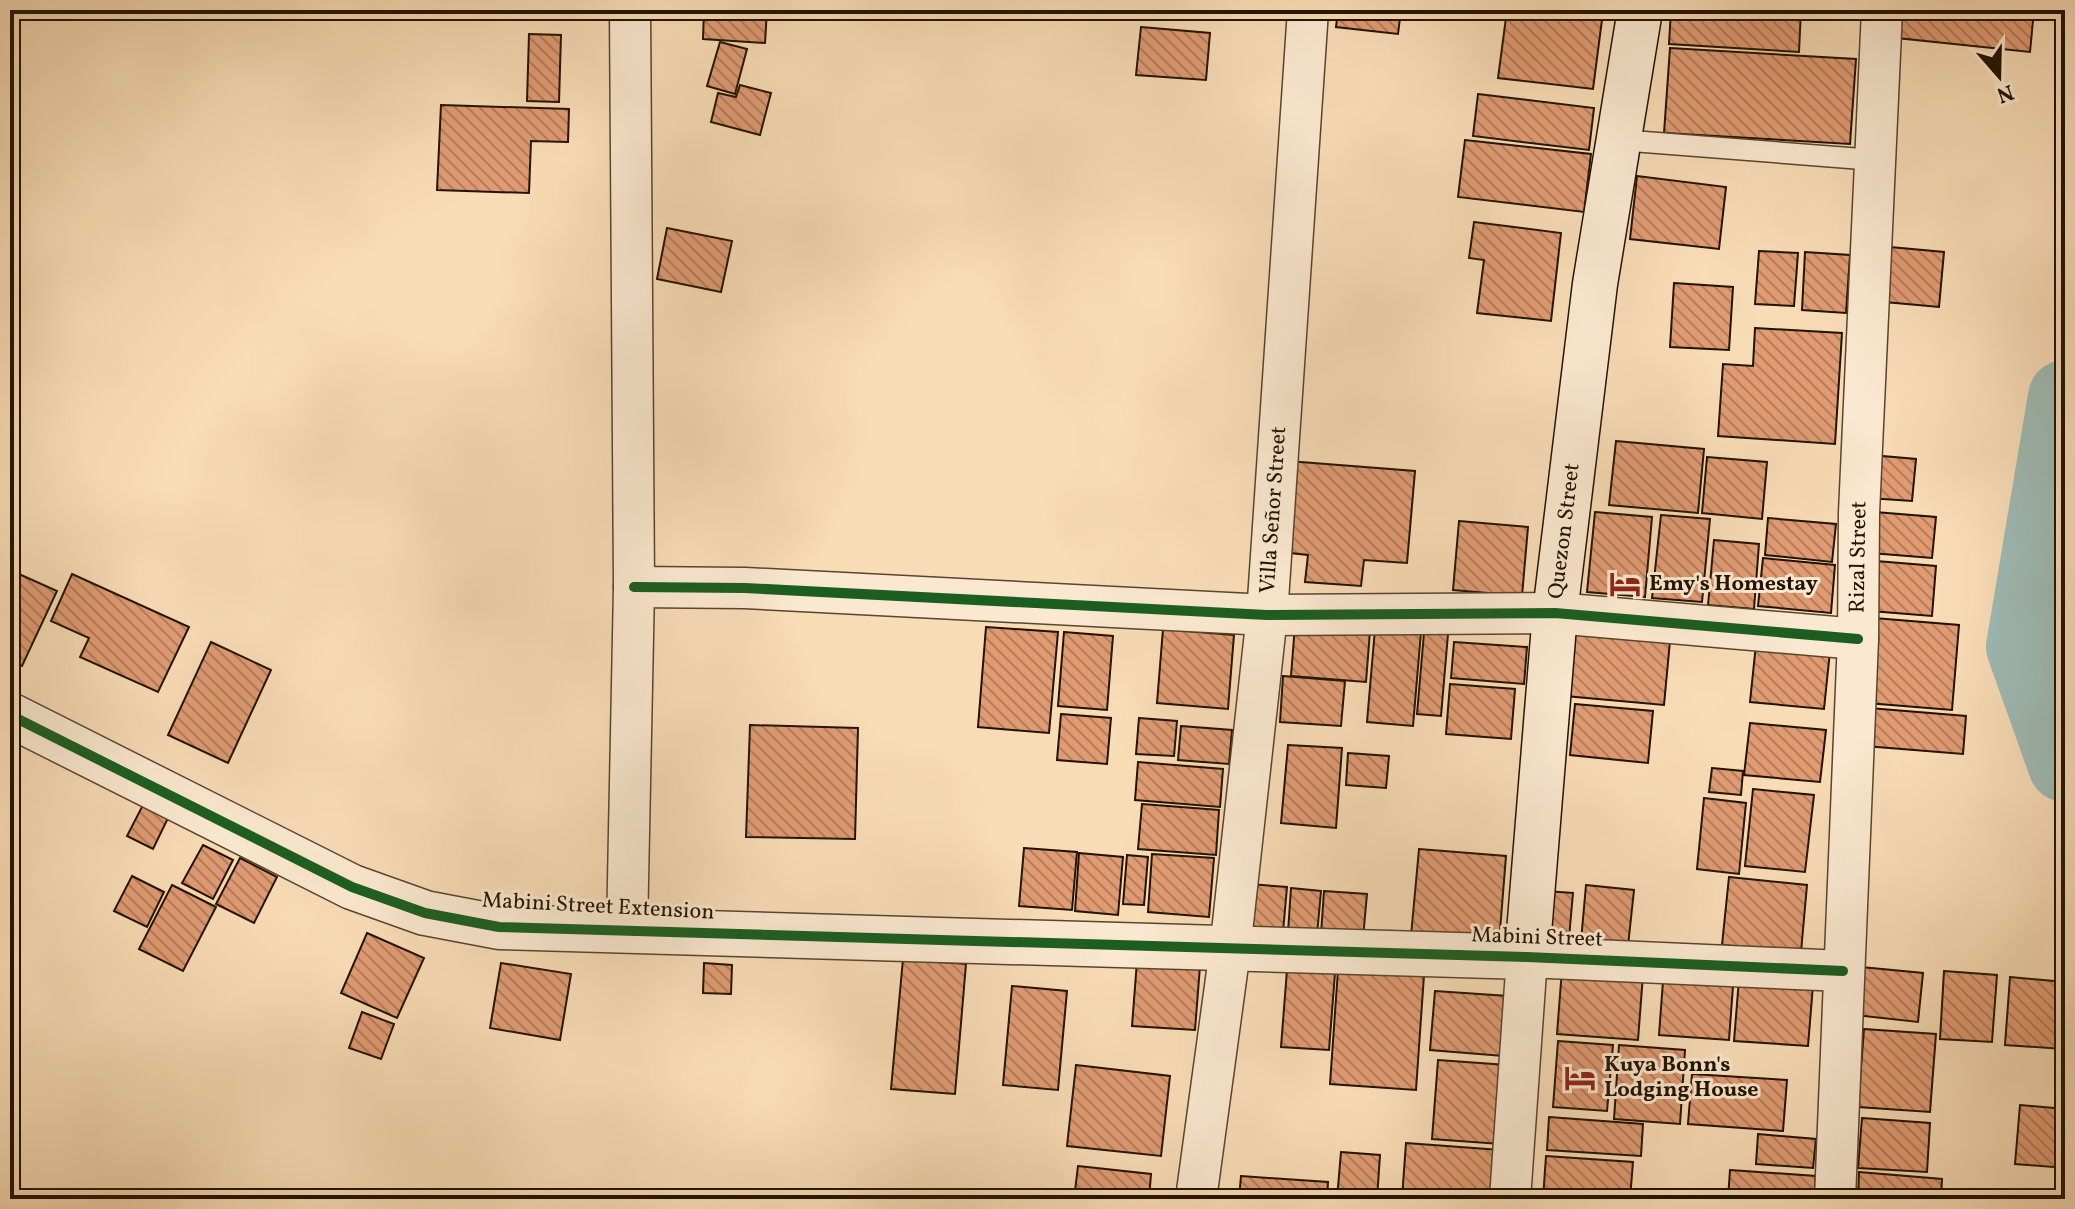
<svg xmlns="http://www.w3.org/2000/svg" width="2075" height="1209" viewBox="0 0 2075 1209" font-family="Vollkorn,serif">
<defs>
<pattern id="building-back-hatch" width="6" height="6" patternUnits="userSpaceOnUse" patternTransform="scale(2)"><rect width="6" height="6" fill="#e09b73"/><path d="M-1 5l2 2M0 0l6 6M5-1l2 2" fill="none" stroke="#b57d5c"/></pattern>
</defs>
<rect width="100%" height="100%" fill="#f8dcb6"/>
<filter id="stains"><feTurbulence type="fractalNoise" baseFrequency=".0025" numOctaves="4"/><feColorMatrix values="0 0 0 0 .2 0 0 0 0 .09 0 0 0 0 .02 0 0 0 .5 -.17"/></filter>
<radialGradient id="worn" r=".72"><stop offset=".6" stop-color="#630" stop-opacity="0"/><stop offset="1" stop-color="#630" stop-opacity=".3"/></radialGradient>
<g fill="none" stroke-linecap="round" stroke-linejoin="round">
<!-- river -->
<path stroke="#9ebab4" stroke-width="74" d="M 2065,397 L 2023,647 L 2065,765"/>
</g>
<!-- building -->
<g fill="url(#building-back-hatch)" stroke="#221301" stroke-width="2">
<path d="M 496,10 L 564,10 L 564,19 L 495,17 Z"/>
<path d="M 704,10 L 767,10 L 765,43 L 703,39 Z"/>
<path d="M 1338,10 L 1401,10 L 1398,34 L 1336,27 Z"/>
<path d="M 1507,10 L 1586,10 L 1603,12 L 1593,89 L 1498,78 Z"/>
<path d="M 1671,10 L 1801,10 L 1799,52 L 1669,44 Z"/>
<path d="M 1900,10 L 2034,10 L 2030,52 L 1897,38 Z"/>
<path d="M 1141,27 L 1210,33 L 1206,80 L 1136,75 Z"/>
<path d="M 529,34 L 561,35 L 559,102 L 527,101 Z"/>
<path d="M 720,42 L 747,49 L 735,94 L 707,86 Z"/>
<path d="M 1670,48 L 1856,59 L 1850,144 L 1664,133 Z"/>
<path d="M 740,85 L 771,93 L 760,135 L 711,122 L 718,93 L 736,97 Z"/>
<path d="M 1478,94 L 1594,108 L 1589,150 L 1473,136 Z"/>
<path d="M 441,105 L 569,109 L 568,142 L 531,141 L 529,193 L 437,190 Z"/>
<path d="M 1465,140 L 1591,154 L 1584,212 L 1458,197 Z"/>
<path d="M 1637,176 L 1726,187 L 1719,249 L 1630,239 Z"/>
<path d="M 1474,222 L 1561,233 L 1551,321 L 1477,313 L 1484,260 L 1469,258 Z"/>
<path d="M 667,228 L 732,241 L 721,292 L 657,279 Z"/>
<path d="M 1890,247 L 1944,252 L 1939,307 L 1885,302 Z"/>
<path d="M 1759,251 L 1798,253 L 1794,306 L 1755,304 Z"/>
<path d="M 1805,252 L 1850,255 L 1846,313 L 1802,310 Z"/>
<path d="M 1674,283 L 1733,287 L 1729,350 L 1670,347 Z"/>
<path d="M 1755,328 L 1842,333 L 1835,444 L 1718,436 L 1723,364 L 1753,366 Z"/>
<path d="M 1616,441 L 1704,449 L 1698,513 L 1609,505 Z"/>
<path d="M 1871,455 L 1916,459 L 1912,501 L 1868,498 Z"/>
<path d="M 1707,457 L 1767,462 L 1762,519 L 1702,513 Z"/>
<path d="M 1288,461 L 1415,471 L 1407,563 L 1364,560 L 1361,586 L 1305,582 L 1308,555 L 1281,552 Z"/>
<path d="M 1595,512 L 1652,517 L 1645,597 L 1587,592 Z"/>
<path d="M 1875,512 L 1936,517 L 1932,558 L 1871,553 Z"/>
<path d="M 1661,515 L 1710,519 L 1702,602 L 1652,598 Z"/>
<path d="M 1768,518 L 1836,524 L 1832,562 L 1765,555 Z"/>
<path d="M 1459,521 L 1528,527 L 1522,596 L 1453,590 Z"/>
<path d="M 1714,540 L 1759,544 L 1754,609 L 1708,605 Z"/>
<path d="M 1763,558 L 1835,565 L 1831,613 L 1758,606 Z"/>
<path d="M 1876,561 L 1936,566 L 1932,616 L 1871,611 Z"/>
<path d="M 10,570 L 57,591 L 22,666 L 10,661 Z"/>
<path d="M 72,574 L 189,627 L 158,692 L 80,657 L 89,638 L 51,621 Z"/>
<path d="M 1874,618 L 1959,625 L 1952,710 L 1867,703 Z"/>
<path d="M 1295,625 L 1370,631 L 1366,682 L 1291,676 Z"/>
<path d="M 986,627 L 1058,632 L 1049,733 L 978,727 Z"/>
<path d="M 1163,629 L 1234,635 L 1228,709 L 1157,703 Z"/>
<path d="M 1375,629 L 1421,632 L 1413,726 L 1367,722 Z"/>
<path d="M 1571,631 L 1670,641 L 1664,705 L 1565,696 Z"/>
<path d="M 1064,632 L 1113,636 L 1107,710 L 1058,706 Z"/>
<path d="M 1424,633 L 1448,634 L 1441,716 L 1417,714 Z"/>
<path d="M 211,642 L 271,670 L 228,763 L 168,735 Z"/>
<path d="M 1454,642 L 1527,647 L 1524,684 L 1451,678 Z"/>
<path d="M 1756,644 L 1830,651 L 1824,709 L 1750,702 Z"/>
<path d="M 1283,676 L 1345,681 L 1341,726 L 1280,722 Z"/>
<path d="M 1450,684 L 1515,689 L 1511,739 L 1446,734 Z"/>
<path d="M 1575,704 L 1653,711 L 1648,763 L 1570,755 Z"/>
<path d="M 1869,708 L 1966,716 L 1963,754 L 1865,746 Z"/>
<path d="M 1061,714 L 1111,718 L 1107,764 L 1057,760 Z"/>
<path d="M 1139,718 L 1177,721 L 1174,756 L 1136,754 Z"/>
<path d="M 1750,723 L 1826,730 L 1820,782 L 1744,775 Z"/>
<path d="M 750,725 L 858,728 L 855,839 L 746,837 Z"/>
<path d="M 1181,726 L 1232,730 L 1229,764 L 1178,760 Z"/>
<path d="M 1288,745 L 1342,748 L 1336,828 L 1281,823 Z"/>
<path d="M 1348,753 L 1389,756 L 1386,788 L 1346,785 Z"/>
<path d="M 1138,762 L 1223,769 L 1220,807 L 1135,800 Z"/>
<path d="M 1712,768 L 1743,771 L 1741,795 L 1709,792 Z"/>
<path d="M 1753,789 L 1814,795 L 1805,872 L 1745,866 Z"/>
<path d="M 1704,798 L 1746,803 L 1739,874 L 1697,869 Z"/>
<path d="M 146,799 L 171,812 L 153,849 L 127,836 Z"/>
<path d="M 1142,804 L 1219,810 L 1216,855 L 1138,849 Z"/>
<path d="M 203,845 L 233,860 L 213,899 L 182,883 Z"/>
<path d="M 1024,848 L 1077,852 L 1072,910 L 1019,906 Z"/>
<path d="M 1419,849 L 1506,856 L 1499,943 L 1411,936 Z"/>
<path d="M 1079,853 L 1123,857 L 1118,915 L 1075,911 Z"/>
<path d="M 1152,854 L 1214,858 L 1209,917 L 1148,912 Z"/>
<path d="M 1127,855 L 1148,857 L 1144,905 L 1123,904 Z"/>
<path d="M 240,858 L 277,877 L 254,923 L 216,904 Z"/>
<path d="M 132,876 L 164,892 L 147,927 L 114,911 Z"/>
<path d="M 1729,877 L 1807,885 L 1801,952 L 1722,945 Z"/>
<path d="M 1249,884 L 1287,887 L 1283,932 L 1246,929 Z"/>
<path d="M 172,885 L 216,907 L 183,971 L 139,949 Z"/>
<path d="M 1586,885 L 1634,890 L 1628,946 L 1581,941 Z"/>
<path d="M 1291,888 L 1321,891 L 1317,935 L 1288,932 Z"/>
<path d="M 1324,891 L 1367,894 L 1363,938 L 1321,934 Z"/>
<path d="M 1545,891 L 1573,893 L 1568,949 L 1539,946 Z"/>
<path d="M 367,933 L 424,958 L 397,1018 L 341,993 Z"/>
<path d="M 903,959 L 966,964 L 955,1094 L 891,1089 Z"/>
<path d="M 1137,961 L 1200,966 L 1195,1030 L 1132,1026 Z"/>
<path d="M 501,963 L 571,974 L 560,1040 L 490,1028 Z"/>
<path d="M 704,963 L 732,965 L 731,994 L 703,993 Z"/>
<path d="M 1861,967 L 1923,973 L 1918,1022 L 1855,1015 Z"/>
<path d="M 1562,969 L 1643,975 L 1638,1040 L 1557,1034 Z"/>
<path d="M 1287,970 L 1335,973 L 1329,1050 L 1281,1047 Z"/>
<path d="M 1338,970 L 1424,975 L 1416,1090 L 1330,1084 Z"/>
<path d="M 1944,971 L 1997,975 L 1992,1042 L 1940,1039 Z"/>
<path d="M 2010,977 L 2065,982 L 2063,1049 L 2005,1045 Z"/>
<path d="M 1739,979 L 1813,985 L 1808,1046 L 1734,1041 Z"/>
<path d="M 1663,981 L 1733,986 L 1729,1040 L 1659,1035 Z"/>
<path d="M 1012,986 L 1067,991 L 1058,1090 L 1003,1085 Z"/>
<path d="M 1435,991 L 1508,996 L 1503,1056 L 1430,1050 Z"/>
<path d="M 362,1012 L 394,1024 L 381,1059 L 349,1048 Z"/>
<path d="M 1864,1029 L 1936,1034 L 1930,1112 L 1858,1107 Z"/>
<path d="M 1558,1041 L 1613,1045 L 1607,1111 L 1553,1107 Z"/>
<path d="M 1619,1045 L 1685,1050 L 1680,1124 L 1614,1119 Z"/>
<path d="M 1438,1060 L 1507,1065 L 1500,1144 L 1432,1139 Z"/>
<path d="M 1076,1065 L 1170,1076 L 1161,1156 L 1067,1146 Z"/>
<path d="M 1692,1074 L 1787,1080 L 1783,1131 L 1688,1124 Z"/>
<path d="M 2020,1105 L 2065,1109 L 2065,1168 L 2015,1164 Z"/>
<path d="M 1549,1117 L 1643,1124 L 1641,1156 L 1547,1150 Z"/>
<path d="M 1862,1118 L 1930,1123 L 1927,1172 L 1858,1168 Z"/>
<path d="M 1758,1134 L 1816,1139 L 1813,1168 L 1756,1164 Z"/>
<path d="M 1406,1143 L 1500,1150 L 1496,1199 L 1402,1198 Z"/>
<path d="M 1341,1152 L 1380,1155 L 1377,1199 L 1337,1199 Z"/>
<path d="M 1546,1156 L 1633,1162 L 1630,1199 L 1543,1199 Z"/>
<path d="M 1078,1166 L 1151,1174 L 1149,1199 L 1074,1199 Z"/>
<path d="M 1730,1170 L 1816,1176 L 1814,1199 L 1728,1199 Z"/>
<path d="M 1859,1172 L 1942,1179 L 1941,1199 L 1858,1199 Z"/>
<path d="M 1241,1176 L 1328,1182 L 1327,1199 L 1239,1199 Z"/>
</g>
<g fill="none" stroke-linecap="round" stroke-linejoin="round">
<defs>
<path id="service" d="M 1619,140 L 1875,160"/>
<g id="minor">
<path d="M 634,587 L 745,588 L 1267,615 L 1555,613 L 1858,639"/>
<path d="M 627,930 L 634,587 L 630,10"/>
<path d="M 1196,1199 L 1230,950 L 1267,615 L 1308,10"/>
<path d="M 1510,1199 L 1527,957 L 1843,971"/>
<path d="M 1835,1199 L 1858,639 L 1859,513 L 1882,10"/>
</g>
<path id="tertiary" d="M 10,715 L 352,887 L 425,913 L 499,927 L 1527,957"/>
<path id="secondary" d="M 1527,957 L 1555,613 L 1595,284 L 1640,10"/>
</defs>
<!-- service casing -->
<use href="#service" stroke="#58452e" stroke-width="23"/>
<!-- minor casing -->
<use href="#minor" stroke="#58452e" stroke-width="43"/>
<!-- tertiary casing -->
<use href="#tertiary" stroke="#58452e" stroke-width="47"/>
<!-- secondary casing -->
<use href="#secondary" stroke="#221301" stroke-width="47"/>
<!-- service -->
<use href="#service" stroke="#fae8d0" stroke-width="20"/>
<!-- minor -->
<use href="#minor" stroke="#fae8d0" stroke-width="40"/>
<!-- tertiary -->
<use href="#tertiary" stroke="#fae8d0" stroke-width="44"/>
<!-- secondary -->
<use href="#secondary" stroke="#fae8d0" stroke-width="44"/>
<defs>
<g id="cycleway">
<path d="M 634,587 L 745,588 L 1267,615 L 1555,613 L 1858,639"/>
<path d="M 10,715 L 352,887 L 425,913 L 499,927 L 1527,957 L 1843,971"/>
</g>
</defs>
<!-- cycleway casing -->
<use href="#cycleway" stroke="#fae8d0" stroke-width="15"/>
<!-- cycleway -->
<use href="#cycleway" stroke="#1b5e20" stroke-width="10"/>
</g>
<!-- icons -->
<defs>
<symbol id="hotel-bare" viewBox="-9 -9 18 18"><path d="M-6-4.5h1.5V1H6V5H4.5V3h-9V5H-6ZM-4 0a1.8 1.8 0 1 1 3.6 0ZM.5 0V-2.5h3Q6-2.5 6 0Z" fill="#8f2418" stroke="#fae8d0" stroke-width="2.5" paint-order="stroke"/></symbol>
</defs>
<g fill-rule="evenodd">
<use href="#hotel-bare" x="1603" y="562" width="44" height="44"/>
<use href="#hotel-bare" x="1558" y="1056" width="44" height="44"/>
</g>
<g text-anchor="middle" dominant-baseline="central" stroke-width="6" stroke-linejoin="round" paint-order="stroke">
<!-- street labels -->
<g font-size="22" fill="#221301" stroke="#fae8d0">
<text transform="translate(1274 510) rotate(-86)">Villa Señor Street</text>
<text transform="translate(1565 531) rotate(-83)">Quezon Street</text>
<text transform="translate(1859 557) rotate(-89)">Rizal Street</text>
<text transform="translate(598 907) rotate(3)">Mabini Street Extension</text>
<text transform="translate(1537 938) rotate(2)">Mabini Street</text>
</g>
<!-- poi labels -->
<g font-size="22" font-weight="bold" fill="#221301" stroke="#fae8d0" text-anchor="start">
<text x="1649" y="584">Emy's Homestay</text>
<text x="1604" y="1065">Kuya Bonn's<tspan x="1604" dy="25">Lodging House</tspan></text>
</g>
</g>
<!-- margin -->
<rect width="2075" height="1209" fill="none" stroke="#f8dcb6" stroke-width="40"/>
<rect x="12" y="12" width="2051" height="1185" fill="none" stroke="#221301" stroke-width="4"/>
<rect x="20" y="20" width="2035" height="1169" fill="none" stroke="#221301" stroke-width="2"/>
<!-- north arrow -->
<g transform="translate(1999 76) rotate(160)" stroke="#fae8d0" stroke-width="6" paint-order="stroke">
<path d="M0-6L14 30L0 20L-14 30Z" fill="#221301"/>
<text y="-12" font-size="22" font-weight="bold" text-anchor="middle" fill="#221301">N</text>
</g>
<rect width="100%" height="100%" filter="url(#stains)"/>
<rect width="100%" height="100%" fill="url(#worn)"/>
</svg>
